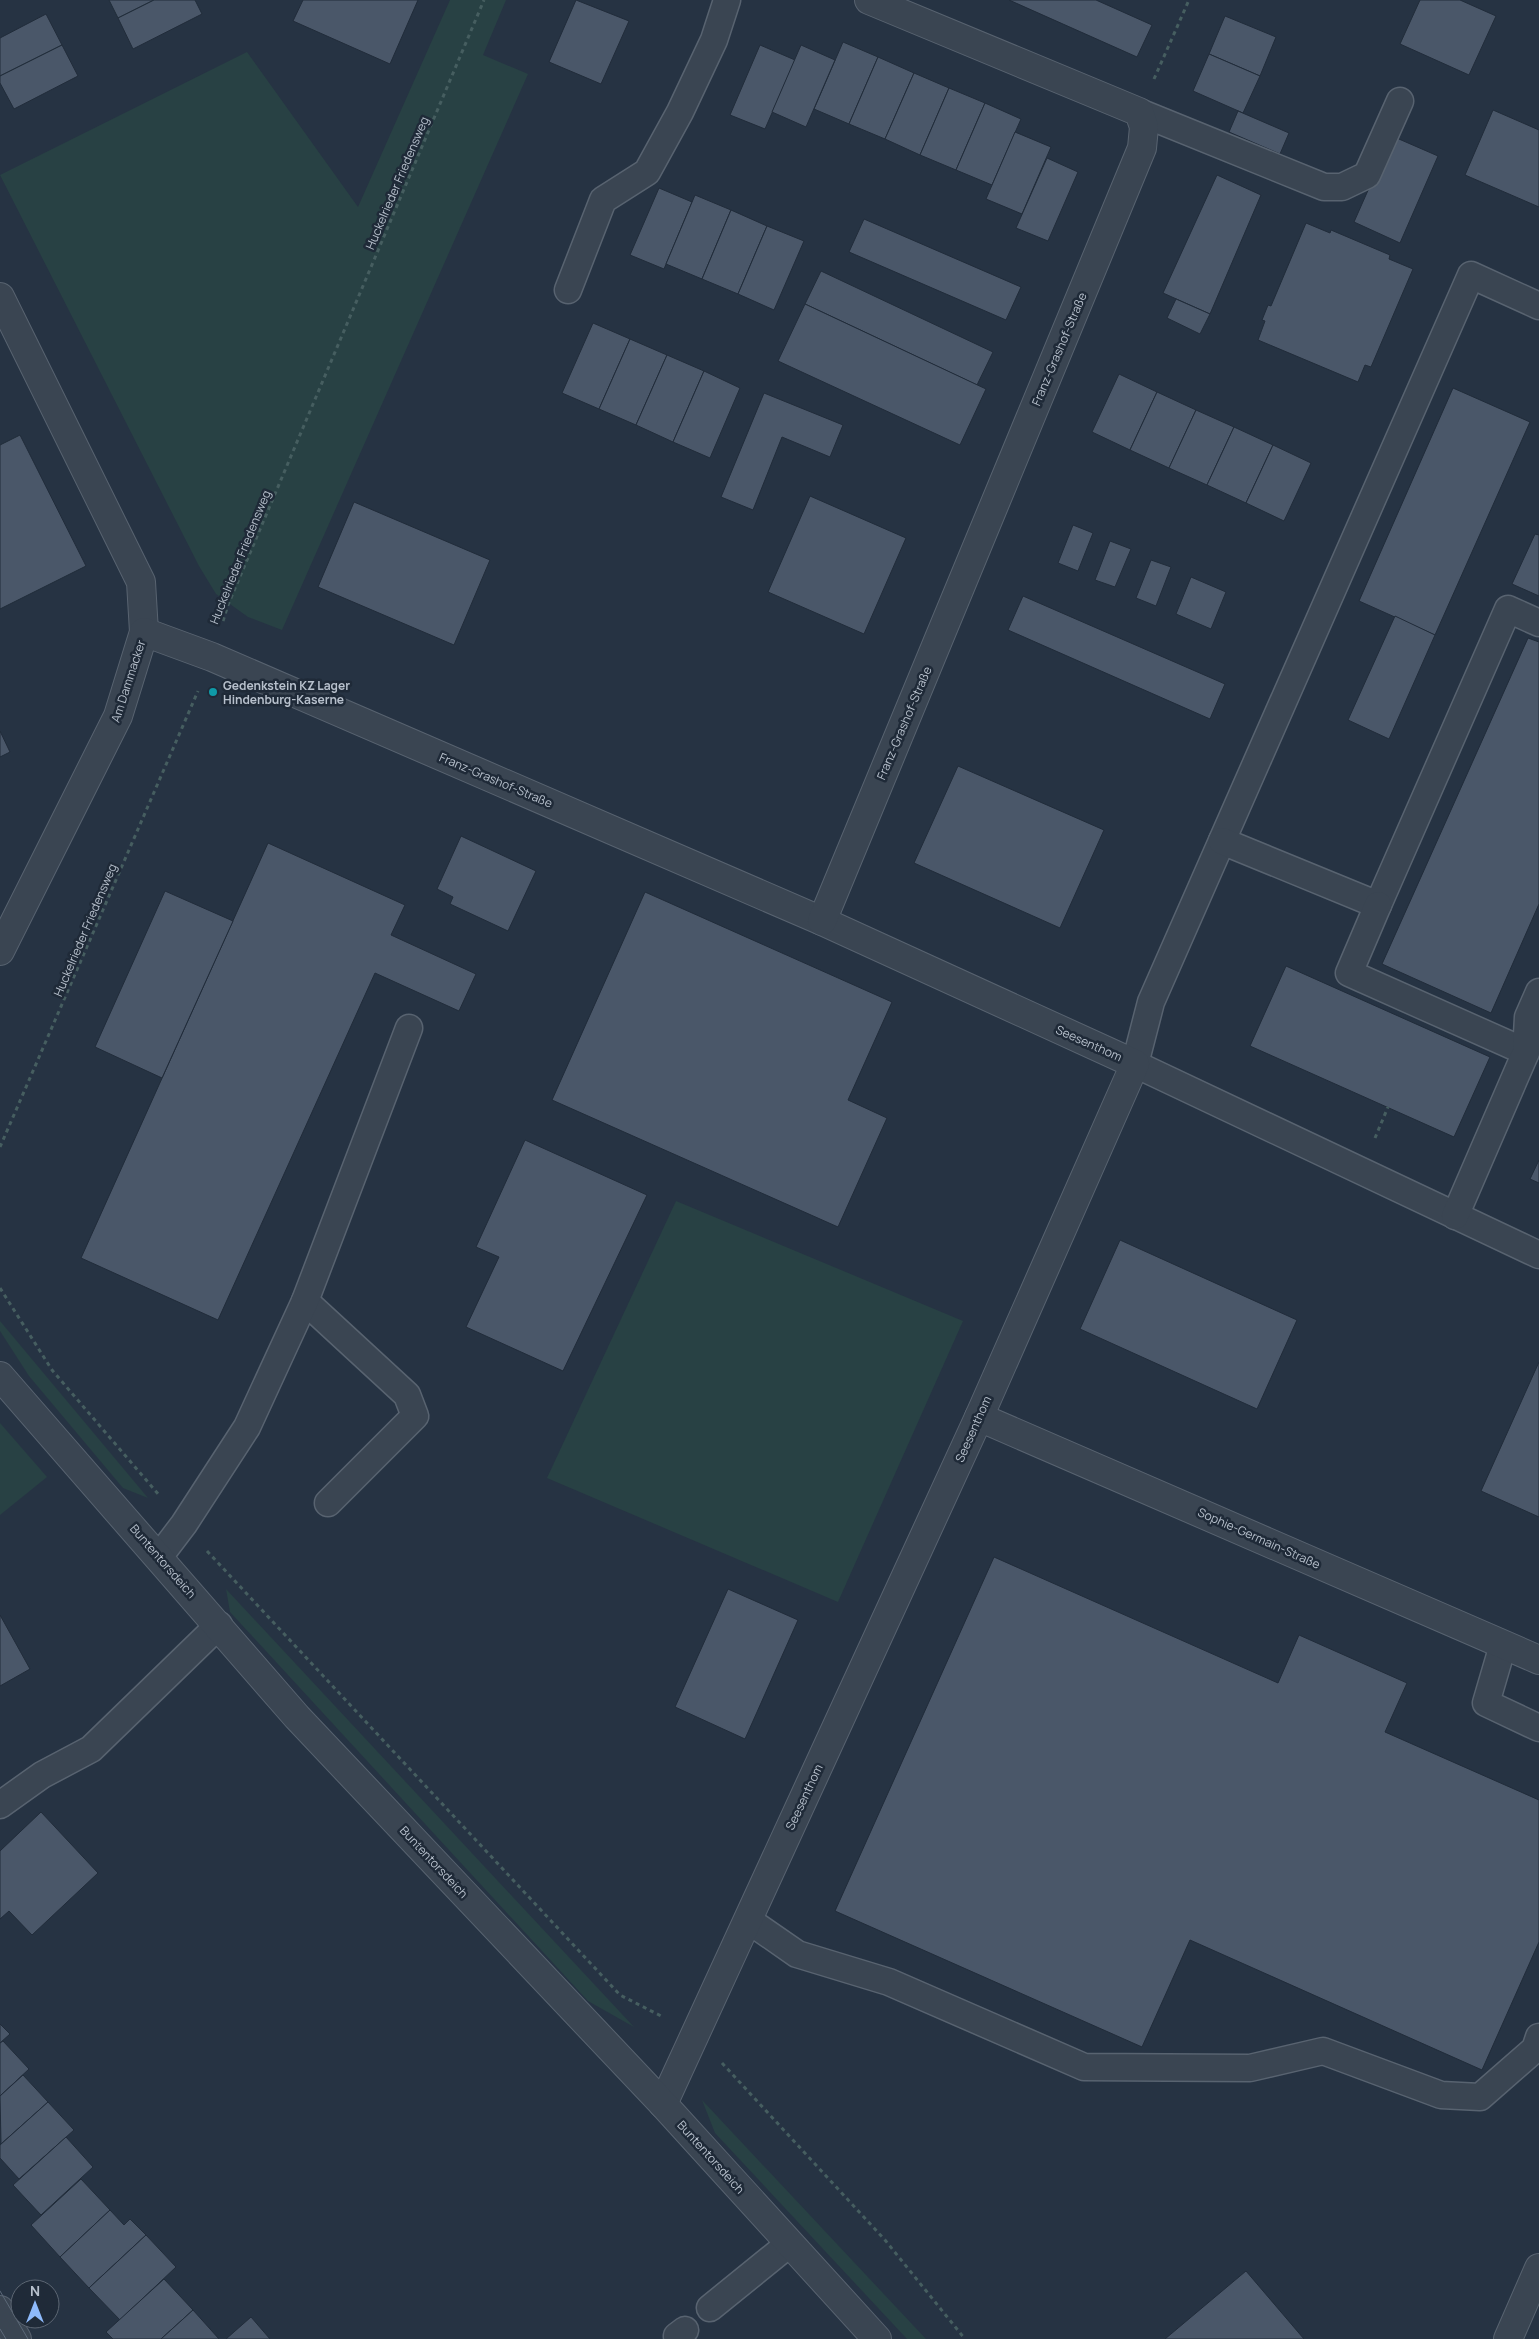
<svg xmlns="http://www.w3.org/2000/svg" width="1539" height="2339" viewBox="0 0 1539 2339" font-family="Manrope,sans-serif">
<rect width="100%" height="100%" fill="#263343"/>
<!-- green -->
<g fill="#284144">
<path d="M 450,0 L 506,0 L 483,55 L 528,74 L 282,630 L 248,617 L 216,594 L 199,566 L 0,175 L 247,52 L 358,207 Z"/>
<path d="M 676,1201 L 963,1321 L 838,1602 L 547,1478 Z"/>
<path d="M 0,1321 L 148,1498 L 123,1488 L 29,1376 L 0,1331 Z"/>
<path d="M 0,1423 L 47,1477 L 0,1515 Z"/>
<path d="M 226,1589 L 634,2027 L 588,2001 L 230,1612 Z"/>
<path d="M 702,2100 L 926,2339 L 907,2339 L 715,2133 Z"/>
</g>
<!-- building -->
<g fill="#4a5769" stroke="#212c3a">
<path d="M 109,0 L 154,0 L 118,18 Z"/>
<path d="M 154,0 L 195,0 L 202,14 L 133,49 L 118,18 Z"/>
<path d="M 303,0 L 418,0 L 390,64 L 293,21 Z"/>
<path d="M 576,0 L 629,21 L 601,84 L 549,62 Z"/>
<path d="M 1009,0 L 1096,0 L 1152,25 L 1137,57 Z"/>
<path d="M 1420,0 L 1460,0 L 1496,16 L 1469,75 L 1400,44 Z"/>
<path d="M 46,14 L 62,45 L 0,76 L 0,38 Z"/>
<path d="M 1225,16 L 1276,37 L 1260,76 L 1209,54 Z"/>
<path d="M 843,42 L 878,57 L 849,124 L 814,109 Z"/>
<path d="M 62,45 L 78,76 L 14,109 L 0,83 L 0,76 Z"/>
<path d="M 760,45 L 795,60 L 765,129 L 730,115 Z"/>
<path d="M 801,45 L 835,60 L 806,127 L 772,112 Z"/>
<path d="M 1209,54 L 1260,76 L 1243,113 L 1193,91 Z"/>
<path d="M 878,57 L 914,73 L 885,139 L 849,124 Z"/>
<path d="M 914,73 L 949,88 L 920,155 L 885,139 Z"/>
<path d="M 949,88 L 985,103 L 956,170 L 920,155 Z"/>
<path d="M 985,103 L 1021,119 L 992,185 L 956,170 Z"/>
<path d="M 1493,110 L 1539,130 L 1539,207 L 1465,175 Z"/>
<path d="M 1238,111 L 1289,133 L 1280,154 L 1229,132 Z"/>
<path d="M 1015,132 L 1051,147 L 1022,214 L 986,199 Z"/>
<path d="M 1392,136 L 1438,156 L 1400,243 L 1354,222 Z"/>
<path d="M 1047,158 L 1078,172 L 1048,241 L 1016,228 Z"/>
<path d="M 1217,175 L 1261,195 L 1210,314 L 1163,293 Z"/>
<path d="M 659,188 L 692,202 L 664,269 L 630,255 Z"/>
<path d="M 695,195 L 731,210 L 702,279 L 666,264 Z"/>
<path d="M 731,210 L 767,226 L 738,294 L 702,279 Z"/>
<path d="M 864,219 L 1021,287 L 1006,320 L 849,252 Z"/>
<path d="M 1306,223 L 1330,233 L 1331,230 L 1390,255 L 1389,259 L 1413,269 L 1371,367 L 1365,365 L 1358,382 L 1258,340 L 1265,321 L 1262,320 L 1268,305 L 1271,306 Z"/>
<path d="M 767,226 L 804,241 L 774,310 L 738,294 Z"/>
<path d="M 821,271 L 993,352 L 977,385 L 805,304 Z"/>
<path d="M 1176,299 L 1210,314 L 1200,334 L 1167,318 Z"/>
<path d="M 805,304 L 986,389 L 960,445 L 778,361 Z"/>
<path d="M 593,323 L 630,339 L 599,409 L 562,393 Z"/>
<path d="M 630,339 L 667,355 L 636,425 L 599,409 Z"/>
<path d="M 667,355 L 704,371 L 673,442 L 636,425 Z"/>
<path d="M 704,371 L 740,388 L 710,458 L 673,442 Z"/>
<path d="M 1119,374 L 1157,392 L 1130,450 L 1092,432 Z"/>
<path d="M 1453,388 L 1530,422 L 1435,635 L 1359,601 Z"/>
<path d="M 1157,392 L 1196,410 L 1169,468 L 1130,450 Z"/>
<path d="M 764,393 L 843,425 L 830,457 L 782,437 L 753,510 L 721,497 Z"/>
<path d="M 1196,410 L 1234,427 L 1207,485 L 1169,468 Z"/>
<path d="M 1234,427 L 1273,445 L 1246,503 L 1207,485 Z"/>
<path d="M 20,435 L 86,566 L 0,609 L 0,445 Z"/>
<path d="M 1273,445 L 1311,463 L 1284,521 L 1246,503 Z"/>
<path d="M 810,496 L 906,538 L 864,634 L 768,592 Z"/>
<path d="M 354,502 L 490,560 L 454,645 L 318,587 Z"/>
<path d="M 1073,525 L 1093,533 L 1078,571 L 1058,563 Z"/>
<path d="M 1535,534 L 1539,535 L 1539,596 L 1512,584 Z"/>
<path d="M 1110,541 L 1131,549 L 1115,587 L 1095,580 Z"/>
<path d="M 1151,560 L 1171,567 L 1156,606 L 1136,598 Z"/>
<path d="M 1191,577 L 1226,592 L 1211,629 L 1176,614 Z"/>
<path d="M 1023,596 L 1225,684 L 1210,719 L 1008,630 Z"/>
<path d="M 1395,616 L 1435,635 L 1389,739 L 1348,720 Z"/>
<path d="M 1528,638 L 1539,642 L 1539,904 L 1491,1013 L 1382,964 Z"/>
<path d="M 0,731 L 10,752 L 0,757 Z"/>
<path d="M 958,766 L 1104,830 L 1060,928 L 914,863 Z"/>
<path d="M 461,836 L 536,871 L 508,931 L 450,904 L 453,897 L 437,889 Z"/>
<path d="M 268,843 L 405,905 L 391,935 L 476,974 L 459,1011 L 375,973 L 218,1320 L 81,1258 Z"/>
<path d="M 165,891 L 233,921 L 162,1078 L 95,1047 Z"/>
<path d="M 645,892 L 892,1002 L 848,1100 L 887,1118 L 838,1227 L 552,1100 Z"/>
<path d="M 1286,966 L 1490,1057 L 1454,1137 L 1250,1046 Z"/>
<path d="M 525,1140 L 647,1195 L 563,1371 L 466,1327 L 499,1257 L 476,1247 Z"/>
<path d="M 1539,1160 L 1539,1183 L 1530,1179 Z"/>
<path d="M 1120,1240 L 1297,1320 L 1257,1409 L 1080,1329 Z"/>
<path d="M 1539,1362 L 1539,1517 L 1481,1491 Z"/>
<path d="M 994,1557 L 1278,1683 L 1299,1635 L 1407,1683 L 1385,1732 L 1539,1800 L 1539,1942 L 1482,2070 L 1190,1940 L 1142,2047 L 835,1911 Z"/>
<path d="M 728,1589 L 798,1620 L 745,1739 L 675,1707 Z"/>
<path d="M 0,1615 L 30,1669 L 0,1686 Z"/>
<path d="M 41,1812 L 98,1873 L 32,1935 L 9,1911 L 0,1919 L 0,1851 Z"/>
<path d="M 0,2024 L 10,2034 L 0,2043 Z"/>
<path d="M 3,2041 L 29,2069 L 0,2096 L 0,2043 Z"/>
<path d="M 23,2075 L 48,2102 L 1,2144 L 0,2096 Z"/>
<path d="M 48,2102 L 74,2130 L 19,2179 L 0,2158 L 0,2145 Z"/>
<path d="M 66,2137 L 93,2167 L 41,2215 L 13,2185 Z"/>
<path d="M 81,2179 L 110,2210 L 60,2257 L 31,2225 Z"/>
<path d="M 110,2210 L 124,2225 L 130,2219 L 146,2235 L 89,2288 L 60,2257 Z"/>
<path d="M 146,2235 L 176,2267 L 120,2320 L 89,2288 Z"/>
<path d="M 1246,2271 L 1304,2339 L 1165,2339 Z"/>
<path d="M 164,2279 L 193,2310 L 161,2339 L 113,2339 L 106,2332 Z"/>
<path d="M 193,2310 L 219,2339 L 161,2339 Z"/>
<path d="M 251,2317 L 270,2339 L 226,2339 Z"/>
</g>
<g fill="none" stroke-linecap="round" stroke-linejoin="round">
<defs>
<g id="lane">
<path d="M 1139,112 L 1324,187 L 1342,187 L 1367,175 L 1400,101"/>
<path d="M 568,290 L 603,200 L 647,172 L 680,112 L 714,40 L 727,0"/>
<path d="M 1539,306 L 1471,275 L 1151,1002 L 1135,1064 L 1539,1255"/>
<path d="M 1222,841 L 1378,905 L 1508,609 L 1539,623"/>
<path d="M 1378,905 L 1349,973 L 1526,1052"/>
<path d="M 1455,1216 L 1526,1052 L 1528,1017 L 1539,992"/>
<path d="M 305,1301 L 407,1395 L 415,1416 L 328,1503"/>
<path d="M 159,1557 L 184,1524 L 247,1427 L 305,1301 L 409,1028"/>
<path d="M 1503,1645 L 1486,1703 L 1539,1728"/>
<path d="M 0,1805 L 42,1775 L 91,1749 L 219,1625"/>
<path d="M 748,1920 L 797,1954 L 889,1982 L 1084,2067 L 1250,2068 L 1323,2051 L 1441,2095 L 1480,2097 L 1535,2049 L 1539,2037"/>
<path d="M 710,2308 L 789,2244"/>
<path d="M 677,2336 L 685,2330"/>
</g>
<g id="street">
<path d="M 0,297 L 141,582 L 144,632 L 118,716 L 0,951"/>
<path d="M 144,632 L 212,657 L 822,921 L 1135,1064 L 979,1417 L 663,2104"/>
<path d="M 822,921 L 1142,148 L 1144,127 L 1139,112 L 869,0"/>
<path d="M 0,1376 L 297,1717 L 663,2104 L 877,2339"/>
<path d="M 979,1417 L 1539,1660"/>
<path d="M 0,2310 L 17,2339"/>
<path d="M 1508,2339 L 1539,2268"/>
</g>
</defs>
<!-- lane casing -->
<use href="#lane" stroke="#586370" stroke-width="29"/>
<!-- street casing -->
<use href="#street" stroke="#586370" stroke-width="30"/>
<!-- path -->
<g stroke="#465e60" stroke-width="3" stroke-dasharray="4 4" stroke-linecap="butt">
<path d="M 1154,79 L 1189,0"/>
<path d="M 223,621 L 228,605 L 484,0"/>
<path d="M 1375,1138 L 1388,1107"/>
<path d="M 0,1147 L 198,691"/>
<path d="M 0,1288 L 52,1370 L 159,1495"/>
<path d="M 207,1551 L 620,1995 L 663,2017"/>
<path d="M 722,2063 L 885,2240 L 965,2339"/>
</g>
<!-- lane -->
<use href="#lane" stroke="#3a4552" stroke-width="26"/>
<!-- street -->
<use href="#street" stroke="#3a4552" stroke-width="28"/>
<!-- tram -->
<g stroke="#5c6979" stroke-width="1">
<path d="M 0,2291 L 28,2339"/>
<path d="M 0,2329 L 6,2339"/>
</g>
</g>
<!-- markers -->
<circle fill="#0f9aa8" stroke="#1f2a38" stroke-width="2" cx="213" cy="692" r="5"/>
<g text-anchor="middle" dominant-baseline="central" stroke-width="5" stroke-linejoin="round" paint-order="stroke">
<!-- street labels -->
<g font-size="12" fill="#b7c0cc" stroke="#1f2a38">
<text transform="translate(397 183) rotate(-67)">Huckelrieder Friedensweg</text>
<text transform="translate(1059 349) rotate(-67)">Franz-Grashof-Straße</text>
<text transform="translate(240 557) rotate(-68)">Huckelrieder Friedensweg</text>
<text transform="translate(128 681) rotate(-72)">Am Dammacker</text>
<text transform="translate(904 723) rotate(-67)">Franz-Grashof-Straße</text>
<text transform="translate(496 780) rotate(23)">Franz-Grashof-Straße</text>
<text transform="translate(85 930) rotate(-67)">Huckelrieder Friedensweg</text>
<text transform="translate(1089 1043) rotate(24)">Seesenthom</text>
<text transform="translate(973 1429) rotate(-66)">Seesenthom</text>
<text transform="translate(1259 1538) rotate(24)">Sophie-Germain-Straße</text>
<text transform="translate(163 1561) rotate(49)">Buntentorsdeich</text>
<text transform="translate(804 1797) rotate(-65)">Seesenthom</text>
<text transform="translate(434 1862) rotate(47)">Buntentorsdeich</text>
<text transform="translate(711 2157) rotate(48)">Buntentorsdeich</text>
</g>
<!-- poi labels -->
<g font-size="12" font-weight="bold" fill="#b7c0cc" stroke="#1f2a38" text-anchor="start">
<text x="223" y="685">Gedenkstein KZ Lager<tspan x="223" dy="14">Hindenburg-Kaserne</tspan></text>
</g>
</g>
<!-- north arrow -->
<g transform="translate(35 2304)"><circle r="24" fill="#1f2a38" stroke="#5c6673"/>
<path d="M0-4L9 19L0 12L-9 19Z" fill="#8ebafb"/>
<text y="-8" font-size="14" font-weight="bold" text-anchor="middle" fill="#b7c0cc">N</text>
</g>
</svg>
